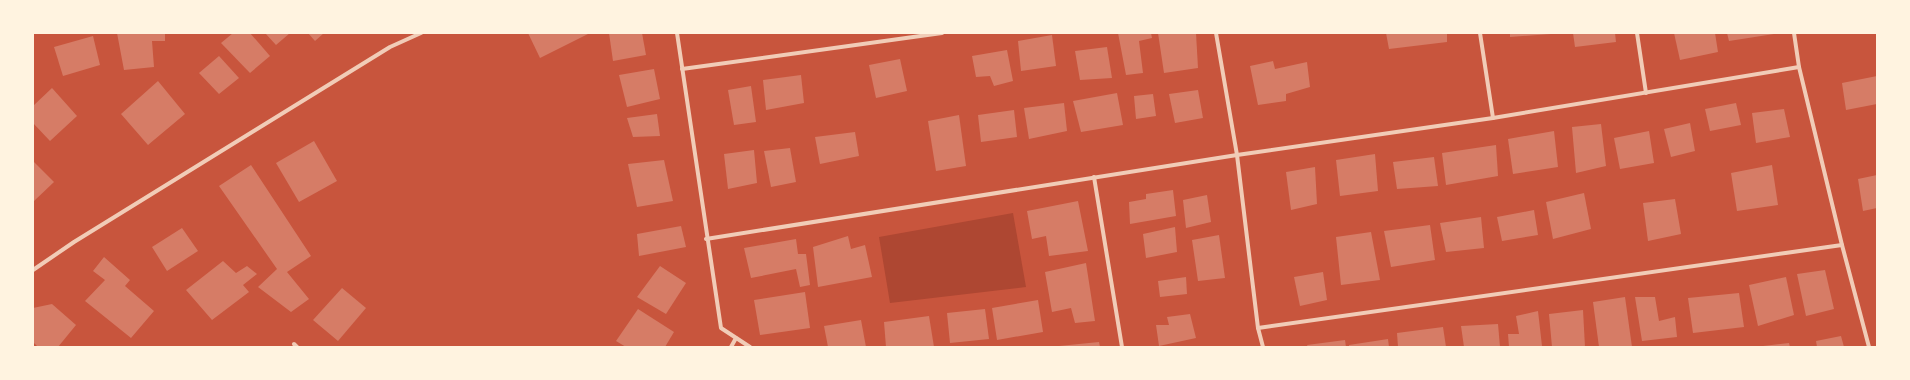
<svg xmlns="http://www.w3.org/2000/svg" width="1910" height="380" viewBox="0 0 1910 380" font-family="'Playfair Display',serif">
<rect width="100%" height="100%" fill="#c8553d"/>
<!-- green -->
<path fill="#ae4732" d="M 1013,213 L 1026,287 L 890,303 L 879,237 Z"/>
<!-- building -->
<g fill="#d67c66">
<path d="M 117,33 L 165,33 L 165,41 L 152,41 L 154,67 L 124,70 Z"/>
<path d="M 233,33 L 250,33 L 270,56 L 250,73 L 221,43 Z"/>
<path d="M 265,33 L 290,33 L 276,45 Z"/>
<path d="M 308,33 L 324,33 L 315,41 Z"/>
<path d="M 528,33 L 590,33 L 540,58 Z"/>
<path d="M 609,33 L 642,33 L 646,55 L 613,61 Z"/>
<path d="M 1118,33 L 1151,33 L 1152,38 L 1139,41 L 1143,73 L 1126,75 Z"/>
<path d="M 1158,33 L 1196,33 L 1198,68 L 1164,73 Z"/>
<path d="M 1386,33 L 1447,33 L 1447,42 L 1389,49 Z"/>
<path d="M 1510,33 L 1551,33 L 1551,34 L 1510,37 Z"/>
<path d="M 1573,33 L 1615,33 L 1616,42 L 1575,47 Z"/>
<path d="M 1674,33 L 1715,33 L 1718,52 L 1680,60 Z"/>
<path d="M 1727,33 L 1774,33 L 1774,34 L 1729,41 Z"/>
<path d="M 1052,35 L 1056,66 L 1021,71 L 1018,41 Z"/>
<path d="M 93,36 L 100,65 L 63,76 L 54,47 Z"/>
<path d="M 1107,47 L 1112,78 L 1080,80 L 1075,51 Z"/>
<path d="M 1007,50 L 1013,81 L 994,86 L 990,76 L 976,77 L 972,56 Z"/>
<path d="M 219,56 L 239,78 L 219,94 L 199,73 Z"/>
<path d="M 900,59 L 907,91 L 876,98 L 869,65 Z"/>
<path d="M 1273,61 L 1275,69 L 1307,62 L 1310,87 L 1286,94 L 1286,101 L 1258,105 L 1250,66 Z"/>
<path d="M 654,69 L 660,99 L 627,107 L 619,75 Z"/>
<path d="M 801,75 L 804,103 L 766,110 L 763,80 Z"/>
<path d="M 1877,76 L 1877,104 L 1846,110 L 1842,83 Z"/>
<path d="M 158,81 L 185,114 L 148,145 L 121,114 Z"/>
<path d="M 751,86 L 756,122 L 734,125 L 728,90 Z"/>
<path d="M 52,88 L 77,116 L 50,141 L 33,123 L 33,106 Z"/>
<path d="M 1198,90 L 1203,118 L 1175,123 L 1169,94 Z"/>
<path d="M 1117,93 L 1123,125 L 1081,132 L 1073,101 Z"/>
<path d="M 1153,94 L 1156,116 L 1136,119 L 1134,96 Z"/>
<path d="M 1064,103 L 1067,131 L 1029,139 L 1024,108 Z"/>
<path d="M 1736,103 L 1741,125 L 1710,131 L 1705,109 Z"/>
<path d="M 1784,109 L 1790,137 L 1756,143 L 1752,113 Z"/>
<path d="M 1014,110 L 1017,137 L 981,142 L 978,115 Z"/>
<path d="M 657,114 L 660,136 L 633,137 L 627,118 Z"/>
<path d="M 959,115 L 966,166 L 936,171 L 928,121 Z"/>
<path d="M 1690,123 L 1695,151 L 1671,157 L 1664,129 Z"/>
<path d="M 1601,124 L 1606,166 L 1576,173 L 1572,127 Z"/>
<path d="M 1554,131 L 1558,167 L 1513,174 L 1508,139 Z"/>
<path d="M 1649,131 L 1654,163 L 1620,169 L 1614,138 Z"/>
<path d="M 855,132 L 859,156 L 820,164 L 815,137 Z"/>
<path d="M 314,141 L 337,181 L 299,202 L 276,163 Z"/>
<path d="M 1496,145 L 1498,176 L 1446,185 L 1442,153 Z"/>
<path d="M 790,148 L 796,182 L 771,187 L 764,151 Z"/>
<path d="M 754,150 L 757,183 L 728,189 L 724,154 Z"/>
<path d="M 1375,154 L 1378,191 L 1340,196 L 1336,160 Z"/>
<path d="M 1434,157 L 1438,186 L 1397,189 L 1393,162 Z"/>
<path d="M 664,160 L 673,201 L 637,207 L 628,164 Z"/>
<path d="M 33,161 L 54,182 L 33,202 Z"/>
<path d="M 251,165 L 311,256 L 287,272 L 309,299 L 291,312 L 258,287 L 277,269 L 219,186 Z"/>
<path d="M 1772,165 L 1778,205 L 1737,211 L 1731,173 Z"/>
<path d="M 1315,167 L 1317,204 L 1291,210 L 1286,172 Z"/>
<path d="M 1877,175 L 1877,208 L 1863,211 L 1858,179 Z"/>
<path d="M 1173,190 L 1176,216 L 1130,224 L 1129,202 L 1146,199 L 1146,194 Z"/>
<path d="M 1584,193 L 1591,229 L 1553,239 L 1546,202 Z"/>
<path d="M 1207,195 L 1211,222 L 1186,228 L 1183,200 Z"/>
<path d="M 1675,199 L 1681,234 L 1648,241 L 1643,203 Z"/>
<path d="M 1078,201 L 1088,251 L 1049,256 L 1046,236 L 1032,239 L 1027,211 Z"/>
<path d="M 1534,210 L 1538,235 L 1502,241 L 1497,217 Z"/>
<path d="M 1481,217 L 1484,248 L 1446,252 L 1440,223 Z"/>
<path d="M 1430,225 L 1435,260 L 1391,267 L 1384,231 Z"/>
<path d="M 681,226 L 686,247 L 639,256 L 637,234 Z"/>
<path d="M 1175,227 L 1177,252 L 1146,258 L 1143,234 Z"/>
<path d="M 182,228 L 198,251 L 167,271 L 152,247 Z"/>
<path d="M 1371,232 L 1380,280 L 1341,285 L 1336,237 Z"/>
<path d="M 1219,235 L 1225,278 L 1198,281 L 1192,240 Z"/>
<path d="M 848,236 L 851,249 L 865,245 L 872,277 L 818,287 L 813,247 Z"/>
<path d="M 796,239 L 798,254 L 806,254 L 810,285 L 800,287 L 796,269 L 751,278 L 744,248 Z"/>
<path d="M 104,257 L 130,280 L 125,286 L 154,311 L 131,338 L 85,301 L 105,280 L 93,271 Z"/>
<path d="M 223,261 L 236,273 L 247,266 L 257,274 L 243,285 L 249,292 L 212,320 L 186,290 Z"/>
<path d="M 1086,263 L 1095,321 L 1075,323 L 1071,308 L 1052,312 L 1045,272 Z"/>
<path d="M 660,266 L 686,283 L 666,314 L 637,297 Z"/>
<path d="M 1825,270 L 1834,309 L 1806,316 L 1797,274 Z"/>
<path d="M 1323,272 L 1327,300 L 1300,306 L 1294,277 Z"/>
<path d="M 1186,277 L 1187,294 L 1160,297 L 1158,281 Z"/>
<path d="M 1786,277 L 1794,315 L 1758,326 L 1749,285 Z"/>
<path d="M 342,288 L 366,308 L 338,341 L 313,320 Z"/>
<path d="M 805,292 L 810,328 L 760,335 L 754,300 Z"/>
<path d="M 1739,293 L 1744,327 L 1693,333 L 1688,298 Z"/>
<path d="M 1625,297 L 1632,347 L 1599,347 L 1593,302 Z"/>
<path d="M 1635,297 L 1655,297 L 1659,321 L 1675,317 L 1677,337 L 1642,341 Z"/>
<path d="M 1038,300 L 1043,332 L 997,340 L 992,308 Z"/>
<path d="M 52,304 L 76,325 L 58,347 L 38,347 L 33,342 L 33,308 Z"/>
<path d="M 638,309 L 674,332 L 665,347 L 626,347 L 616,341 Z"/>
<path d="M 985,309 L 989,339 L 950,343 L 947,313 Z"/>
<path d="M 1583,310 L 1585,347 L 1552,347 L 1549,314 Z"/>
<path d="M 1538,311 L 1542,346 L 1509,347 L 1508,334 L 1519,334 L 1516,316 Z"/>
<path d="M 1190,314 L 1196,338 L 1159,346 L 1156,325 L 1169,325 L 1167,317 Z"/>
<path d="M 929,316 L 934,347 L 886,347 L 884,322 Z"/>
<path d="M 861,320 L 866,347 L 828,347 L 824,326 Z"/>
<path d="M 1498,324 L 1500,347 L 1464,347 L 1461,326 Z"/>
<path d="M 1443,327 L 1446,347 L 1398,347 L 1397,333 Z"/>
<path d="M 1841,336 L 1844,347 L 1817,347 L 1816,341 Z"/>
<path d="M 1388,339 L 1389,347 L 1349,347 L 1349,345 Z"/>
<path d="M 1345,340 L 1346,347 L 1308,347 L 1307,345 Z"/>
<path d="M 1099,342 L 1100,347 L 1059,347 L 1059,346 Z"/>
<path d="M 1789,343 L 1790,347 L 1763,347 L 1763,346 Z"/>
</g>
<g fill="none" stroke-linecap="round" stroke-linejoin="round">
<!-- minor -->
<g stroke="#f1ccb7" stroke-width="4">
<path d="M 677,33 L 721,328 L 750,347"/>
<path d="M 1216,33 L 1237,155 L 1258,328 L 1263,347"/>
<path d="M 1480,33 L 1493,118"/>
<path d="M 1637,33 L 1646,93"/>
<path d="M 1794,33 L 1799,67 L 1842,245 L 1869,347"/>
<path d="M 682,69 L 942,33"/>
<path d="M 1094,177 L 1122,347"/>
<path d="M 706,239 L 1237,155 L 1493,118 L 1799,67"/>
<path d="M 33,270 L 74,242 L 390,47 L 421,33"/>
<path d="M 1258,328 L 1842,245"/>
<path d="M 294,344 L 297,347"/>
<path d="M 731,347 L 736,338"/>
</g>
</g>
<!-- border -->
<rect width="1910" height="380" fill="none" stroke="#fff3e0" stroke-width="68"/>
</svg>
